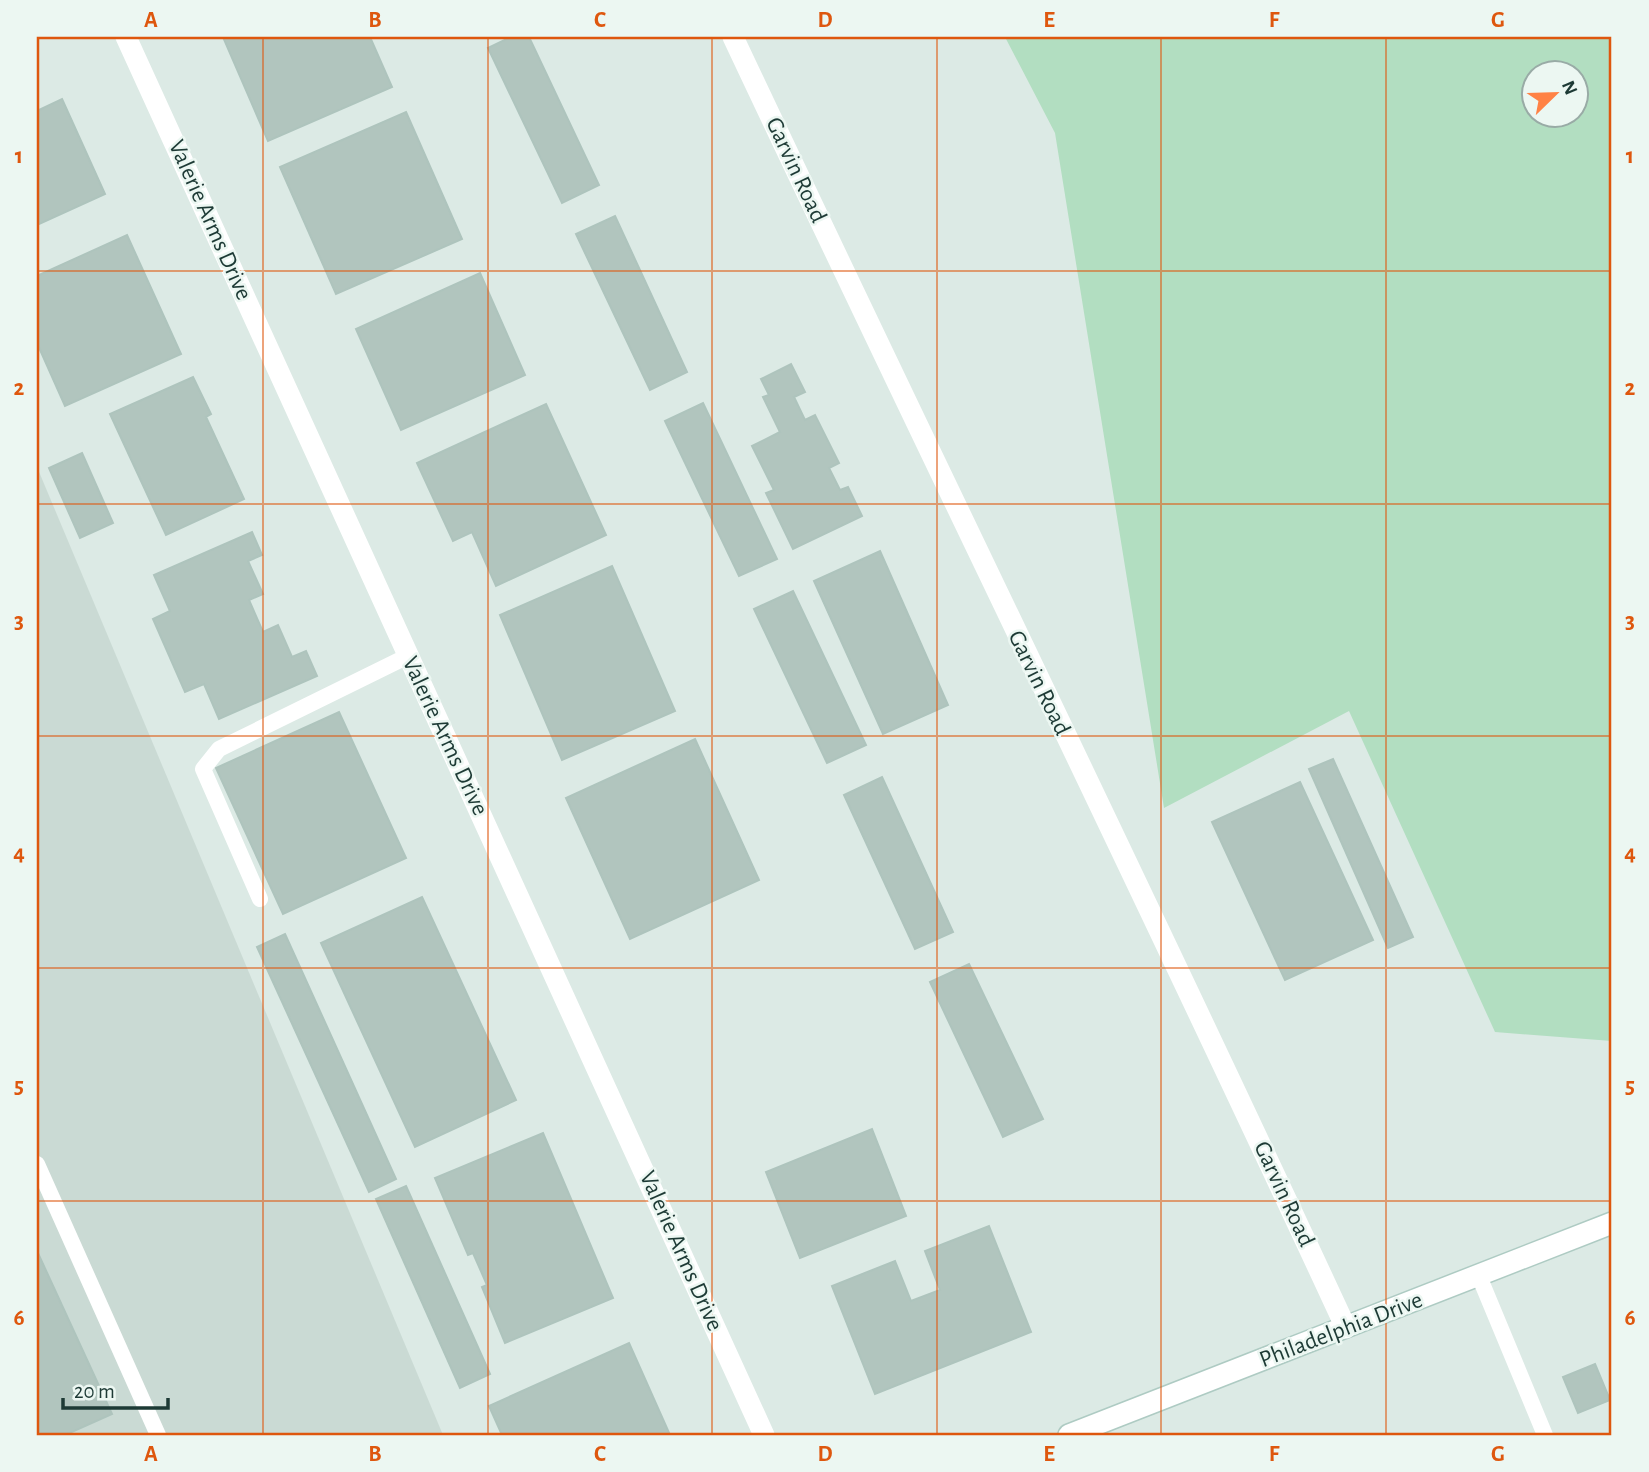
<svg xmlns="http://www.w3.org/2000/svg" width="1649" height="1472" viewBox="0 0 1649 1472" font-family="'Alegreya Sans',sans-serif">
<rect width="100%" height="100%" fill="#dceae5"/>
<!-- built -->
<path fill="#cadad4" d="M 37,467 L 443,1435 L 37,1435 Z"/>
<!-- green -->
<path fill="#b2dec1" fill-rule="evenodd" d="M 1005,37 L 1612,37 L 1612,1041 L 1495,1032 L 1349,711 L 1164,808 L 1055,133 ZM 1534,74 L 1576,74 L 1576,116 L 1534,116 Z"/>
<!-- building -->
<g fill="#b1c5be" stroke="#aec4bd" stroke-width="2">
<path d="M 223,37 L 370,37 L 392,87 L 268,141 Z"/>
<path d="M 511,37 L 529,37 L 599,185 L 562,203 L 488,48 Z"/>
<path d="M 62,99 L 105,194 L 37,225 L 37,111 Z"/>
<path d="M 406,112 L 462,239 L 336,294 L 280,167 Z"/>
<path d="M 615,216 L 687,372 L 650,390 L 576,234 Z"/>
<path d="M 127,235 L 181,354 L 65,406 L 37,343 L 37,276 Z"/>
<path d="M 480,273 L 525,375 L 401,430 L 356,329 Z"/>
<path d="M 791,364 L 805,392 L 794,397 L 805,420 L 815,415 L 839,463 L 829,468 L 840,490 L 848,487 L 862,516 L 793,549 L 766,493 L 774,490 L 752,446 L 780,432 L 763,397 L 769,395 L 761,379 Z"/>
<path d="M 193,377 L 211,414 L 206,417 L 244,499 L 166,535 L 110,414 Z"/>
<path d="M 703,403 L 777,559 L 739,576 L 665,421 Z"/>
<path d="M 546,404 L 606,535 L 496,586 L 472,532 L 453,541 L 417,463 Z"/>
<path d="M 82,453 L 113,523 L 80,538 L 49,468 Z"/>
<path d="M 252,532 L 262,555 L 248,561 L 263,594 L 249,600 L 263,632 L 278,625 L 292,657 L 306,651 L 317,676 L 219,719 L 204,684 L 185,692 L 153,619 L 170,611 L 154,575 Z"/>
<path d="M 880,551 L 948,705 L 883,734 L 814,581 Z"/>
<path d="M 612,566 L 675,711 L 562,760 L 500,615 Z"/>
<path d="M 793,591 L 866,745 L 827,763 L 754,609 Z"/>
<path d="M 339,712 L 406,858 L 283,914 L 216,768 Z"/>
<path d="M 695,739 L 759,880 L 630,939 L 566,798 Z"/>
<path d="M 1333,759 L 1413,937 L 1388,948 L 1309,769 Z"/>
<path d="M 882,777 L 953,932 L 915,949 L 844,795 Z"/>
<path d="M 1300,782 L 1373,940 L 1285,980 L 1212,822 Z"/>
<path d="M 422,897 L 516,1100 L 415,1147 L 321,943 Z"/>
<path d="M 285,934 L 396,1179 L 369,1192 L 257,947 Z"/>
<path d="M 969,964 L 1043,1119 L 1003,1137 L 930,982 Z"/>
<path d="M 872,1129 L 906,1216 L 800,1258 L 766,1172 Z"/>
<path d="M 543,1133 L 613,1298 L 505,1343 L 482,1287 L 487,1285 L 473,1253 L 468,1255 L 435,1178 Z"/>
<path d="M 406,1186 L 490,1374 L 460,1388 L 376,1199 Z"/>
<path d="M 989,1226 L 1031,1332 L 875,1394 L 832,1286 L 895,1261 L 911,1301 L 940,1290 L 925,1251 Z"/>
<path d="M 37,1251 L 112,1414 L 65,1435 L 37,1435 Z"/>
<path d="M 629,1343 L 670,1435 L 502,1435 L 489,1406 Z"/>
<path d="M 1595,1364 L 1610,1400 L 1578,1413 L 1563,1377 Z"/>
</g>
<g fill="none" stroke-linecap="round" stroke-linejoin="round">
<defs>
<path id="secondary" d="M 1069,1435 L 1612,1223"/>
</defs>
<!-- secondary casing -->
<use href="#secondary" stroke="#aecbc3" stroke-width="24"/>
<!-- lane -->
<g stroke="#fff" stroke-width="16">
<path d="M 260,899 L 203,769 L 219,749 L 408,656"/>
<path d="M 37,1164 L 158,1435"/>
<path d="M 1479,1276 L 1545,1435"/>
</g>
<!-- street -->
<g stroke="#fff" stroke-width="21">
<path d="M 126,37 L 764,1435"/>
<path d="M 733,37 C 936,468 1146,895 1346,1328"/>
</g>
<!-- secondary -->
<use href="#secondary" stroke="#fff" stroke-width="21"/>
</g>
<!-- grid -->
<path fill="none" stroke="#de570e" stroke-width="2" stroke-opacity="0.55" d="M 263,37 L 263,1435M 488,37 L 488,1435M 712,37 L 712,1435M 937,37 L 937,1435M 1161,37 L 1161,1435M 1386,37 L 1386,1435M 37,271 L 1612,271M 37,504 L 1612,504M 37,736 L 1612,736M 37,968 L 1612,968M 37,1201 L 1612,1201"/>
<g text-anchor="middle" dominant-baseline="central" stroke-width="5" stroke-linejoin="round" paint-order="stroke">
<!-- street labels -->
<g font-size="24" fill="#1d3a35" stroke="#ecf7f2">
<text transform="translate(796 170) rotate(65)">Garvin Road</text>
<text transform="translate(210 220) rotate(66)">Valerie Arms Drive</text>
<text transform="translate(1039 683) rotate(64)">Garvin Road</text>
<text transform="translate(445 736) rotate(65)">Valerie Arms Drive</text>
<text transform="translate(1284 1194) rotate(65)">Garvin Road</text>
<text transform="translate(681 1251) rotate(66)">Valerie Arms Drive</text>
<text transform="translate(1341 1330) rotate(-21)">Philadelphia Drive</text>
</g>
</g>
<!-- border -->
<rect width="1649" height="1472" fill="none" stroke="#ecf7f2" stroke-width="77"/>
<!-- north arrow -->
<g transform="translate(1555 94) rotate(67)"><circle r="33" fill="#ecf7f2" stroke="#99aba6" stroke-width="2"/>
<path d="M0-5L12 26L0 18L-12 26Z" fill="#ff8245"/>
<text y="-10" font-size="19" font-weight="bold" text-anchor="middle" fill="#1d3a35">N</text>
</g>
<!-- scale -->
<path d="M63 1398v10h105v-10" fill="none" stroke="#1d3a35" stroke-width="3.5"/>
<text x="74" y="1398" font-size="21" fill="#1d3a35" stroke="#ecf7f2" stroke-width="5" paint-order="stroke">20 m</text>
<rect x="38" y="38" width="1572" height="1396" fill="none" stroke="#de570e" stroke-width="2.5"/>
<g font-size="23" text-anchor="middle" font-weight="bold" fill="#de570e">
<text x="151" y="27">A</text>
<text x="375" y="27">B</text>
<text x="600" y="27">C</text>
<text x="825" y="27">D</text>
<text x="1049" y="27">E</text>
<text x="1274" y="27">F</text>
<text x="1498" y="27">G</text>
<text x="19" y="163">1</text>
<text x="1630" y="163">1</text>
<text x="19" y="395">2</text>
<text x="1630" y="395">2</text>
<text x="19" y="628">3</text>
<text x="1630" y="628">3</text>
<text x="19" y="860">4</text>
<text x="1630" y="860">4</text>
<text x="19" y="1093">5</text>
<text x="1630" y="1093">5</text>
<text x="19" y="1325">6</text>
<text x="1630" y="1325">6</text>
<text x="151" y="1461">A</text>
<text x="375" y="1461">B</text>
<text x="600" y="1461">C</text>
<text x="825" y="1461">D</text>
<text x="1049" y="1461">E</text>
<text x="1274" y="1461">F</text>
<text x="1498" y="1461">G</text>
</g>
</svg>
